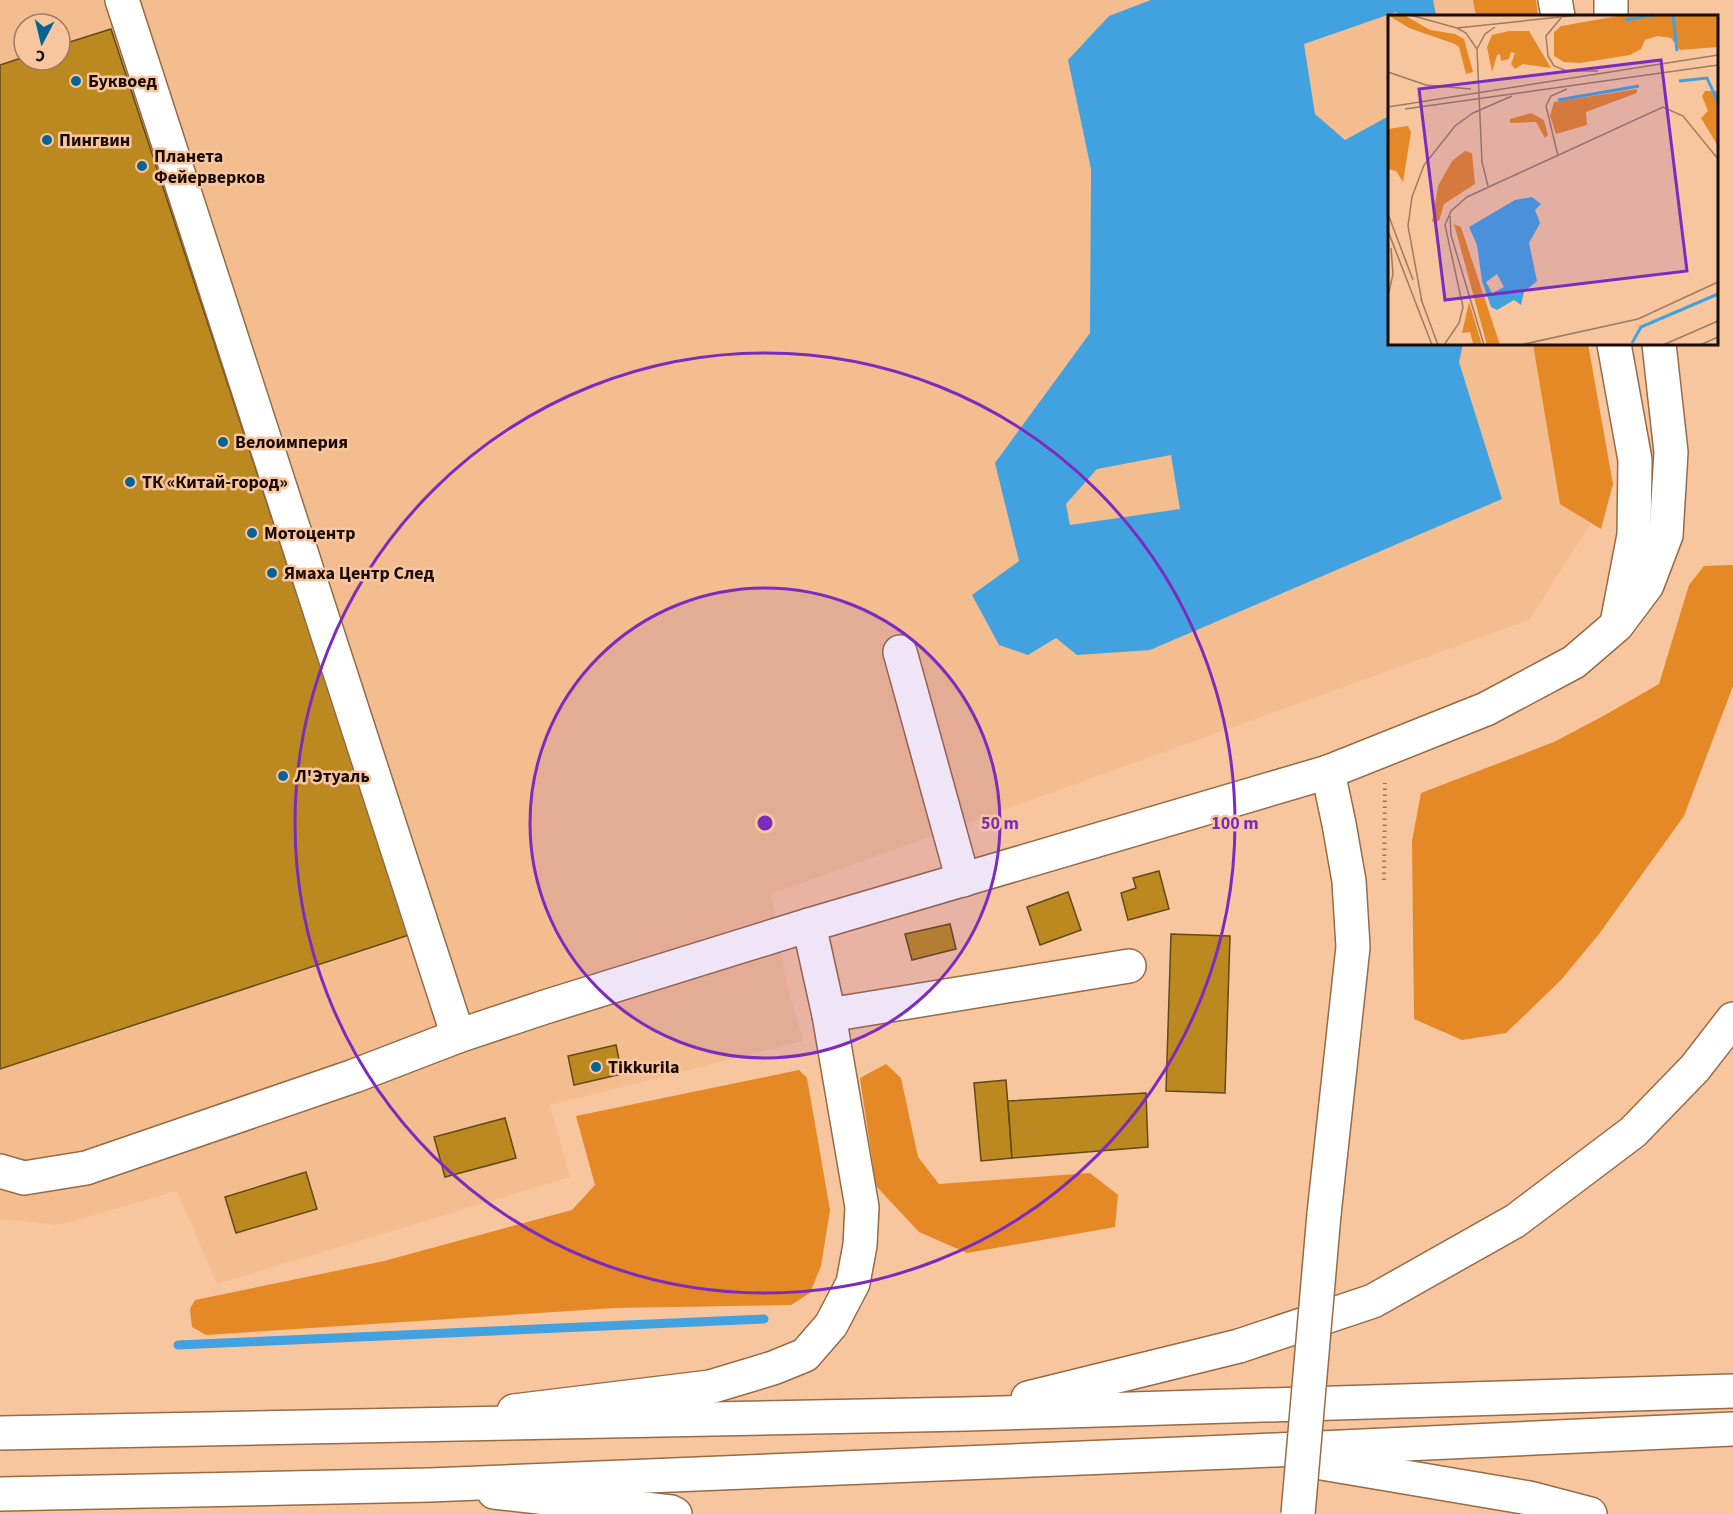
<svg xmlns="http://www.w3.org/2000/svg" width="1733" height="1514" viewBox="0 0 1733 1514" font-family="'Source Sans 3',sans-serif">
<rect width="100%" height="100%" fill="#f7c69f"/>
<!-- built -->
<path fill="#f3bd90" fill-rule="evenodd" d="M 0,0 L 1503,0 L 1506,16 L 1390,16 L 1390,344 L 1568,344 L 1600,509 L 1529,620 L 771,894 L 786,982 L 803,1041 L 550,1105 L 570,1177 L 217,1284 L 177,1191 L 59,1225 L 0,1219 ZM 24,24 L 60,24 L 60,60 L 24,60 Z"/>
<!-- green -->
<g fill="#e58826">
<path d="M 1473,0 L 1536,0 L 1538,16 L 1476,16 Z"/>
<path d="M 1533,344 L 1588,344 L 1613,484 L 1601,529 L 1560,504 Z"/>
<path d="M 1733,565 L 1733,686 L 1684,816 L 1599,934 L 1561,980 L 1506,1033 L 1462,1040 L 1414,1019 L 1412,841 L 1421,793 L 1554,742 L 1605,715 L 1659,684 L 1689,585 L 1704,566 Z"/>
<path d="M 886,1064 L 901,1078 L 918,1157 L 939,1184 L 1090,1173 L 1118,1195 L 1115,1227 L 967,1253 L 919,1232 L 876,1186 L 860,1078 Z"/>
<path d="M 799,1070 L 807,1078 L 830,1210 L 821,1266 L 810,1293 L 791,1305 L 615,1308 L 206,1335 L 192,1327 L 190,1309 L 195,1300 L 384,1261 L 572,1210 L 595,1185 L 576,1116 Z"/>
</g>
<!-- water -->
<path fill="#42a2e0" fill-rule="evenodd" d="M 1151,0 L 1433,0 L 1436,16 L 1399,16 L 1396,12 L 1304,44 L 1315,114 L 1345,140 L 1389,116 L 1390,344 L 1463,344 L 1459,362 L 1502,499 L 1150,650 L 1077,655 L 1056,638 L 1028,655 L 999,645 L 972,595 L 1019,561 L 995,463 L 1090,333 L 1091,169 L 1068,60 L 1109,16 ZM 1171,455 L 1180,509 L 1070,525 L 1066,504 L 1097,469 Z"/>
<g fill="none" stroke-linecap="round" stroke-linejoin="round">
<!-- stream -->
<path stroke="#42a2e0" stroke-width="9" d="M 178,1345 L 764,1319"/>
</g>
<!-- building -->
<g fill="#bb8920" stroke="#634916" stroke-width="1.5">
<path d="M 111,29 L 409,935 L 0,1069 L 0,65 L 24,57 L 24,60 L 60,60 L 60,45 Z"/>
<path d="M 1159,871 L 1169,909 L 1128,920 L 1121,893 L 1136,888 L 1133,878 Z"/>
<path d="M 1068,892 L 1081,930 L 1040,945 L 1027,907 Z"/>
<path d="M 950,924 L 956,949 L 912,960 L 905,934 Z"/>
<path d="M 1171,934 L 1230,936 L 1225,1093 L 1166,1091 Z"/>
<path d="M 616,1045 L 622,1074 L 574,1085 L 568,1056 Z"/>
<path d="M 1006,1080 L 1012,1158 L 981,1161 L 974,1083 Z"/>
<path d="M 1146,1093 L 1148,1147 L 1012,1158 L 1008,1101 Z"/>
<path d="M 505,1118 L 516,1158 L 445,1177 L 434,1137 Z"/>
<path d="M 306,1172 L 317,1209 L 236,1233 L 225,1197 Z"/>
</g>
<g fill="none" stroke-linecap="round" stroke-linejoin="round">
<defs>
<g id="minor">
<path d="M 122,0 L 458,1036"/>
<path d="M 1555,0 L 1558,16"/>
<path d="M 1611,16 L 1611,0"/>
<path d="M 1614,344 L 1635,460 L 1634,535 L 1618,618"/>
<path d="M 900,652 L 963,880"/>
<path d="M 829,1015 L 1129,966"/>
<path d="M 0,1171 L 24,1178 L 86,1168 L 354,1076 L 458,1036 L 545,1007 L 809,925 L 1328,772 L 1486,709 L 1574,662 L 1617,625 L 1647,585 L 1666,535 L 1671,452 L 1659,344"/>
<path d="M 1324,1214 L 1353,947 L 1349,881 L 1339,824 L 1328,772"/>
<path d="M 514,1411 L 710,1387 L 773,1368 L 805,1355 L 831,1325 L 853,1283 L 860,1245 L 862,1207 L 829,1015 L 809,925"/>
<path d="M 494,1492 L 671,1512 L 675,1514"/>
</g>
<g id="major">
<path d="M 1028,1398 L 1239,1346 L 1373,1301 L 1515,1221 L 1633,1132 L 1695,1068 L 1733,1019"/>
<path d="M 0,1433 L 966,1414 L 1733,1391"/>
<path d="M 1316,1462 L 1529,1498 L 1590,1514"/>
<path d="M 0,1494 L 430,1485 L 1252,1451 L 1733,1429"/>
</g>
</defs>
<!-- minor casing -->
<use href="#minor" stroke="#966b46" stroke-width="36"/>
<!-- major casing -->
<use href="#major" stroke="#966b46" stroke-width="36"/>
<!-- path -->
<path stroke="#9a775c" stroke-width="4" stroke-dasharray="1.5 4.5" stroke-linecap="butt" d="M 1384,880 L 1385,783"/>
<!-- minor -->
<use href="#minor" stroke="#fff" stroke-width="33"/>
<!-- major -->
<use href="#major" stroke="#fff" stroke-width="33"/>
<defs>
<path id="minor-bridge" d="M 1298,1514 L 1324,1214"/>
</defs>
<!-- minor-bridge casing -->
<use href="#minor-bridge" stroke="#966b46" stroke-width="36" stroke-linecap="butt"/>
<!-- minor-bridge -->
<use href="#minor-bridge" stroke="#fff" stroke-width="33"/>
</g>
<!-- distance rings -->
<circle cx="765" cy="823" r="235" fill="#7b2cbf" fill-opacity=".12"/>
<g fill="none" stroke="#7b2cbf" stroke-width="3">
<circle cx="765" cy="823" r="235"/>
<circle cx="765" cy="823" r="470"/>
</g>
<!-- markers -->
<g fill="#076393" stroke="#f7c69f" stroke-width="2">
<circle cx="76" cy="81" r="6"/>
<circle cx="47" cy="140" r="6"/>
<circle cx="142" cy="166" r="6"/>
<circle cx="223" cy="442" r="6"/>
<circle cx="130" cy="482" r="6"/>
<circle cx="252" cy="533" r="6"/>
<circle cx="272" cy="573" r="6"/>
<circle cx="283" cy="776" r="6"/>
<circle cx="596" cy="1067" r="6"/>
</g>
<g text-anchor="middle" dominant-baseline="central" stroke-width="5" stroke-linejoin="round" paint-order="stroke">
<!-- poi labels -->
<g font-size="18" font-weight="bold" fill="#1c0b01" stroke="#f7c69f" text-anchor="start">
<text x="88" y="81">Буквоед</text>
<text x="59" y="140">Пингвин</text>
<text x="154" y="156">Планета<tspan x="154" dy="21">Фейерверков</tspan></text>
<text x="235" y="442">Велоимперия</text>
<text x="142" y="482">ТК «Китай-город»</text>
<text x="264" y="533">Мотоцентр</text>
<text x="284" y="573">Ямаха Центр След</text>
<text x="295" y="776">Л'Этуаль</text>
<text x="608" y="1067">Tikkurila</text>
</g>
</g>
<!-- overview -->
<g transform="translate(1388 15)">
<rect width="330" height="330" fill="#f7c69f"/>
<path d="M 0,0 L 16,0 L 42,15 L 67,19 L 76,24 L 85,57 L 78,59 L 71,32 L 67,29 L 21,13 ZM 236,0 L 330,0 L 330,32 L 292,35 L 283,23 L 269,21 L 257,25 L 253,34 L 242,40 L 192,48 L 176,47 L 166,41 L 166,17 L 173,11 ZM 121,16 L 141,16 L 163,53 L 135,49 L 127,54 L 123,49 L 127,38 L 123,37 L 121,44 L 113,46 L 112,39 L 109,40 L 104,57 L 99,32 L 104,20 ZM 249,74 L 249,78 L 198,97 L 199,110 L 168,119 L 162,101 L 166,87 ZM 317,76 L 330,76 L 330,131 L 313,103 L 320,96 L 314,81 ZM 143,98 L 156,105 L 160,120 L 157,123 L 148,107 L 122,108 L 122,104 ZM 20,111 L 23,117 L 15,167 L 8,156 L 0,154 L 0,114 ZM 77,136 L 84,138 L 87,169 L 56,189 L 51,206 L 44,207 L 50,171 L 64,146 ZM 66,209 L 73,212 L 112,330 L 99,330 ZM 81,287 L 94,330 L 78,330 L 85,328 L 82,317 L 74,318 Z" fill="#e58826"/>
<path d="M 144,182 L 153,189 L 147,195 L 152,208 L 141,228 L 149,266 L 136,277 L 133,290 L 126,285 L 109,295 L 103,292 L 94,266 L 89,230 L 81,212 L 127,185 ZM 109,259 L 116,272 L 104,278 L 98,267 Z" fill="#42a2e0" fill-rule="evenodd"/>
<path fill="none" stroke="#42a2e0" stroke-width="3" d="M 285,0 L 289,36M 237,5 L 265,0M 291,66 L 319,63 L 330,87M 170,85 L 251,71M 244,328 L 253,312 L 330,279"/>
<path fill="none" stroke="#9f7b60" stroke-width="1.5" d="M 22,0 L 69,13 L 191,0M 173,3 L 158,21 L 160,41 L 166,51 L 179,56 L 210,56M 69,13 L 78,18 L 89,34 L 94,147 L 100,171M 89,34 L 97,19 L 107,12M 0,57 L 38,70 L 83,74M 0,92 L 330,40M 17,94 L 330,50M 170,141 L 158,91 L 163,81 L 179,74M 0,199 L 25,265M 62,201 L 63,220 L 96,330M 0,216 L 44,330M 0,281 L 5,259 L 3,233M 33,284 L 50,330M 34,287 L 20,211 L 24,182 L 36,150 L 67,111 L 85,98 L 124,81M 56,330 L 71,308 L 75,292 L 57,210 L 63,196 L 79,182 L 275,92 L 295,101 L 330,144M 132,330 L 250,304 L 330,267M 275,330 L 330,306M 312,330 L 330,322"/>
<path fill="#7b2cbf" fill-opacity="0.15" stroke="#7b2cbf" stroke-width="3" d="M 273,45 L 299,256 L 57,285 L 31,74 Z"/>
<rect width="330" height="330" fill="none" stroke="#1c0b01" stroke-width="3"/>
</g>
<circle cx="765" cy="823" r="9" fill="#7b2cbf" stroke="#f7c69f" stroke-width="3"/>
<g font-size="18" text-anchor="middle" font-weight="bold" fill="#7b2cbf" stroke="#f7c69f" stroke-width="5" stroke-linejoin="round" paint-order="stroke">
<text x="1000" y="829">50 m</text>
<text x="1235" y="829">100 m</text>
</g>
<!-- north arrow -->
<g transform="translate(42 42) rotate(187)"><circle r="28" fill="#f7c69f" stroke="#9f7b60" stroke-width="1.5"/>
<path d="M0-4.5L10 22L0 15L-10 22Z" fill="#076393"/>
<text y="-9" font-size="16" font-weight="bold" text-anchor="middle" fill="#1c0b01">С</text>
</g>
</svg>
